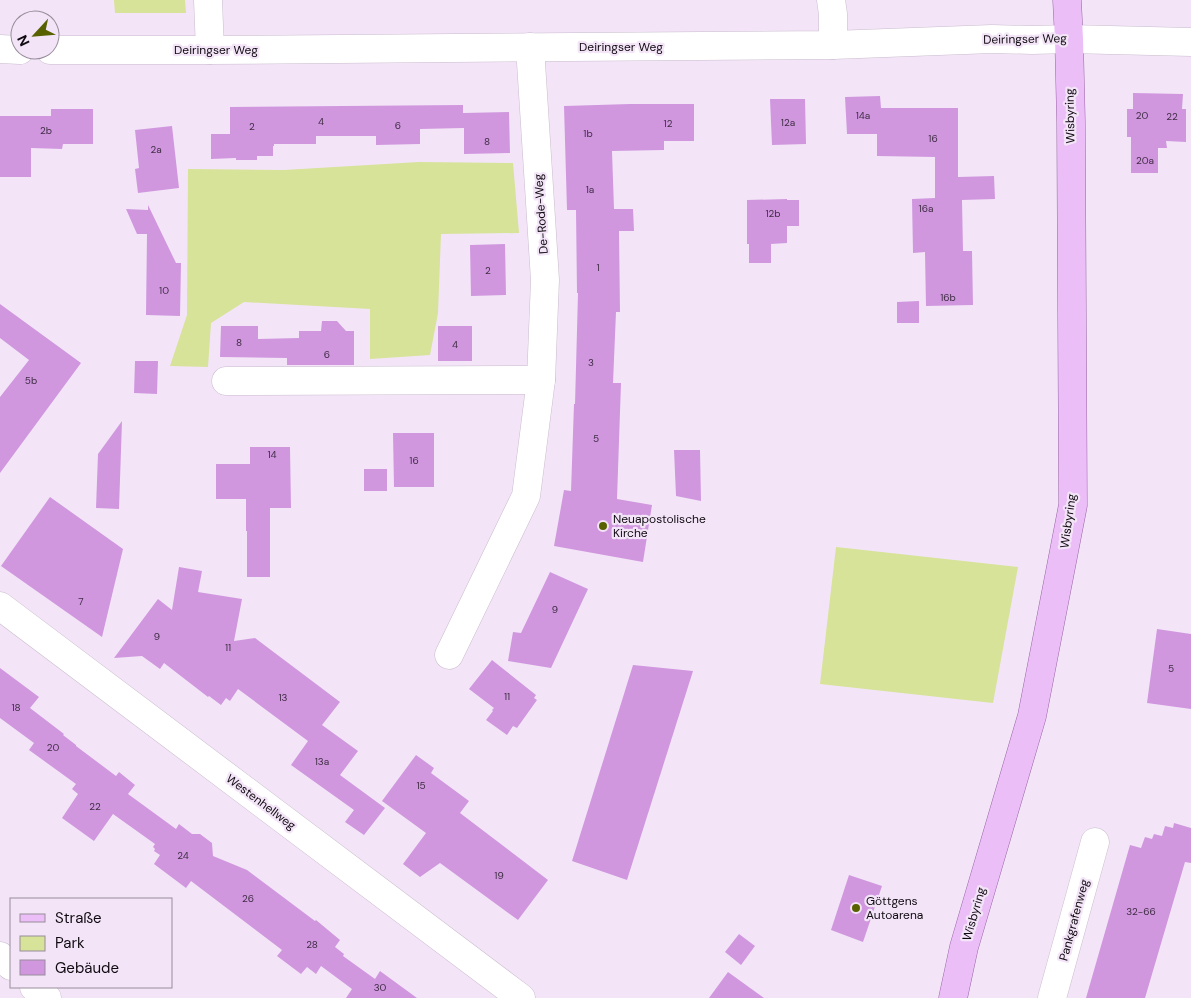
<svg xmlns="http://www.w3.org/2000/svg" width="1191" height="998" viewBox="0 0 1191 998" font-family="'DM Sans',sans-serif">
<rect width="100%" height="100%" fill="#f3e5f7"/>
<!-- green -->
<g fill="#d6e398">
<path d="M 114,0 L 185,0 L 186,13 L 115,13 Z"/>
<path d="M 419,162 L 513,163 L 519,233 L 441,234 L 438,313 L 430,355 L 370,359 L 370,309 L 244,302 L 211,323 L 208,367 L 170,366 L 187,315 L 188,169 L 284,170 Z"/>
<path d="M 836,547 L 1018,567 L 993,703 L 820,684 Z"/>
</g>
<!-- building -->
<g fill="#d097df">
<path d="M 1133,93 L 1183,94 L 1182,109 L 1186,109 L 1186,142 L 1166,141 L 1167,148 L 1158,148 L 1158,173 L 1131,173 L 1131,137 L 1127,137 L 1127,109 L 1133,109 Z"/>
<path d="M 880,96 L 881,108 L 958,108 L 958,177 L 994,176 L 995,199 L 962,200 L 963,251 L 972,251 L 973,305 L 926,306 L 925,252 L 913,253 L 912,199 L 935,198 L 935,157 L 877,156 L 877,134 L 847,134 L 845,97 Z"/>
<path d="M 770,99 L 805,99 L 806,144 L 772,145 Z"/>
<path d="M 630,104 L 694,104 L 694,141 L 664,141 L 664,150 L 612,151 L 614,209 L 633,209 L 634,231 L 619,231 L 620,312 L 616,312 L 613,383 L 621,383 L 617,499 L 652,505 L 643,562 L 554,546 L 564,490 L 571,491 L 574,404 L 575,404 L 578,293 L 577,293 L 576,210 L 567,210 L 564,106 Z"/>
<path d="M 463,105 L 463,114 L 463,113 L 509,112 L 510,153 L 464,154 L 464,128 L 420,129 L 420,144 L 376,145 L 376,136 L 316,136 L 316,144 L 274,144 L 274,146 L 273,146 L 273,156 L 257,156 L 257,160 L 236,160 L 236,158 L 211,159 L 211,134 L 230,134 L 230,107 Z"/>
<path d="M 51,109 L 93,109 L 93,144 L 63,144 L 62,149 L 31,148 L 31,177 L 0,177 L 0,116 L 51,116 Z"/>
<path d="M 172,126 L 179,188 L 138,193 L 135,169 L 139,168 L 135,130 Z"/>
<path d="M 787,199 L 787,200 L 799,200 L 799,226 L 787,226 L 787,243 L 771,244 L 771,263 L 749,263 L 749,244 L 747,244 L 747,200 Z"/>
<path d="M 148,205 L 176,263 L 181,263 L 180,316 L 146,315 L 147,234 L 137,234 L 126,209 L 148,210 Z"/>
<path d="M 505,244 L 506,295 L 471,296 L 470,245 Z"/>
<path d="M 919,301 L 919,323 L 897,323 L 897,302 Z"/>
<path d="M 0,304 L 81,363 L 0,473 L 0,397 L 29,360 L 0,338 Z"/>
<path d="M 322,321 L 337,321 L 346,331 L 354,331 L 354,365 L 287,365 L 287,358 L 220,357 L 221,326 L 258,326 L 258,339 L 299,338 L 299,331 L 321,331 Z"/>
<rect x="438" y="326" width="34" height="35"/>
<path d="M 135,361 L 158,361 L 157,394 L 134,393 Z"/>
<path d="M 122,421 L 119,509 L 96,508 L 98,454 Z"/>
<path d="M 393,433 L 434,433 L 434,487 L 394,487 Z"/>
<path d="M 250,447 L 290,447 L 291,508 L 270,508 L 270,577 L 247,577 L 247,531 L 246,531 L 246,499 L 216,499 L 216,464 L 250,464 Z"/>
<path d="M 674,450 L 700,450 L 701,501 L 676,496 Z"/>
<rect x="364" y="469" width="23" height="22"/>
<path d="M 50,497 L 123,549 L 102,637 L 1,566 Z"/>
<path d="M 179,567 L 202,571 L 198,592 L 242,599 L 234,641 L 255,638 L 340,702 L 322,725 L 358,751 L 340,775 L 385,808 L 364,835 L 345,822 L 354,810 L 291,765 L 308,741 L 238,689 L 230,701 L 226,698 L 221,705 L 209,696 L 208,697 L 164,663 L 160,669 L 142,656 L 114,658 L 158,599 L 172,610 Z"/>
<path d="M 550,572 L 588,589 L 551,668 L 508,661 L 513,632 L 521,633 Z"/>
<path d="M 1157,629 L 1191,634 L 1191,709 L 1147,703 Z"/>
<path d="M 492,660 L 536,695 L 534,698 L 537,700 L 517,728 L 513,726 L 507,735 L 486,720 L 493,711 L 492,710 L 494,708 L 469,689 Z"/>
<path d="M 633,665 L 693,671 L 627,880 L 572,861 Z"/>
<path d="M 0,668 L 39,697 L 30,708 L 64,734 L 63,735 L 76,745 L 76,746 L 116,776 L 119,772 L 135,785 L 128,794 L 176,829 L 179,824 L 192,834 L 200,834 L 212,843 L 213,856 L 247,870 L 315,921 L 316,920 L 340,940 L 335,947 L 344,954 L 343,956 L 375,979 L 380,971 L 417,998 L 346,998 L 352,989 L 321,966 L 316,974 L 307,967 L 301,974 L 277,956 L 282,950 L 191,881 L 186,888 L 154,864 L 160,855 L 154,851 L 155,849 L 153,847 L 155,844 L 113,814 L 94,841 L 62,818 L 78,794 L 72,789 L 76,784 L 29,750 L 34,743 L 0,718 Z"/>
<path d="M 416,755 L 434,768 L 431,773 L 469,801 L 460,813 L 548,880 L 518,920 L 440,863 L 420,877 L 403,864 L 426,833 L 382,801 Z"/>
<path d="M 1174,823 L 1191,828 L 1191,863 L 1185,862 L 1145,998 L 1086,998 L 1130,845 L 1141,848 L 1145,837 L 1152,839 L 1154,834 L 1162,836 L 1165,826 L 1173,828 Z"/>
<path d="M 849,875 L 882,886 L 863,942 L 831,930 Z"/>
<path d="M 739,934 L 755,946 L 741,965 L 725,952 Z"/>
<path d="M 728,972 L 764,998 L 709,998 Z"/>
</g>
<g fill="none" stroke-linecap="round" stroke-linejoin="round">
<defs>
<g id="minor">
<path d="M 208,0 L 210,50"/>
<path d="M 831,0 L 833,14 L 833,45"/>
<path d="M 0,49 L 20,50"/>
<path d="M 50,50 L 210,50 L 833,45 L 992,39 L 1032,40 L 1069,39 L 1191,42"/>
<path d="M 226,381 L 541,380"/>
<path d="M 0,606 L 521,998"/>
<path d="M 449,655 L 526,496 L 541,380 L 545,280 L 530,47"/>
<path d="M 0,956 L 11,966"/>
<path d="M 34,987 L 47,998"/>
<path d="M 1052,998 L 1095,842"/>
</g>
<path id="major" d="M 953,998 L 964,947 L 1032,716 L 1073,505 L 1071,122 L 1069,39 L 1067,0"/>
</defs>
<!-- minor casing -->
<use href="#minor" stroke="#c9bccd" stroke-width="29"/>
<!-- major casing -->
<use href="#major" stroke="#9663a4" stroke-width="29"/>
<!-- minor -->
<use href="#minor" stroke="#fff" stroke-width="28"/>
<!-- major -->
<use href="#major" stroke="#ecbef8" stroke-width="28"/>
</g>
<!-- markers -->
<g fill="#576100" stroke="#f3e5f7" stroke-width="2">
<circle cx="603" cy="526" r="5"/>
<circle cx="856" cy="908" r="5"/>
</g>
<g text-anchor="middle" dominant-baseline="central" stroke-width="4.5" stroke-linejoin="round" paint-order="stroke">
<!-- number labels -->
<g font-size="10" fill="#3f2d44">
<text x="863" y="115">14a</text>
<text x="1142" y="115">20</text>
<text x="1172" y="116">22</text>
<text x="321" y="121">4</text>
<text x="788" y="122">12a</text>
<text x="668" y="123">12</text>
<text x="398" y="125">6</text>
<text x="252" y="126">2</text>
<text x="46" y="130">2b</text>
<text x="588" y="133">1b</text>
<text x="933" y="138">16</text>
<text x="487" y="141">8</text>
<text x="156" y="149">2a</text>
<text x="1145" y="160">20a</text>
<text x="590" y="189">1a</text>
<text x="926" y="208">16a</text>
<text x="773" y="213">12b</text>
<text x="598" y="267">1</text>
<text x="488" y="270">2</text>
<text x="164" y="290">10</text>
<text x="948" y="297">16b</text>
<text x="239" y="342">8</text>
<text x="455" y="344">4</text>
<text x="327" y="354">6</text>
<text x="591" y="362">3</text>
<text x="31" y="380">5b</text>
<text x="596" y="438">5</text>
<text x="272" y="454">14</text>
<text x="414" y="460">16</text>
<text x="81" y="601">7</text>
<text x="555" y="609">9</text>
<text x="157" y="636">9</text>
<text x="228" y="647">11</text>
<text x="1171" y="668">5</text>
<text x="507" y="696">11</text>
<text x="283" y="697">13</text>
<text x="16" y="707">18</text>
<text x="53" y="747">20</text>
<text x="322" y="761">13a</text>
<text x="421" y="785">15</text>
<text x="95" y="806">22</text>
<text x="183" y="855">24</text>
<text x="499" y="875">19</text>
<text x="248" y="898">26</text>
<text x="1141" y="911">32-66</text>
<text x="312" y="944">28</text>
<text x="380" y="987">30</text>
</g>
<!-- street labels -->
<g font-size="12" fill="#0f0a10" stroke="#f3e5f7">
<text transform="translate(1025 39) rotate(-1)">Deiringser Weg</text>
<text x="621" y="47">Deiringser Weg</text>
<text x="216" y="50">Deiringser Weg</text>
<text transform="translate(1070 116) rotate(-91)">Wisbyring</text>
<text transform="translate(541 214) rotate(-94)">De-Rode-Weg</text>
<text transform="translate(1068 521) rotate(-82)">Wisbyring</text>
<text transform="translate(261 802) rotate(37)">Westenhellweg</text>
<text transform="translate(974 914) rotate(-74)">Wisbyring</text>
<text transform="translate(1074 920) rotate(-75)">Pankgrafenweg</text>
</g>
<!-- poi labels -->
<g font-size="12" fill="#0f0a10" stroke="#f3e5f7" text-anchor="start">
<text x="613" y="519">Neuapostolische<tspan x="613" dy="14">Kirche</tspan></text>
<text x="866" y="901">Göttgens<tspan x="866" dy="14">Autoarena</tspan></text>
</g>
</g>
<!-- legend -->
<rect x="10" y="898" width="162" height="90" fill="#f3e5f7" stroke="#988d9b"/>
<rect x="20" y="914" width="25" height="8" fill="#ecbef8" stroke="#988d9b"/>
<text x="55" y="923" font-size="15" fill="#0f0a10">Straße</text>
<rect x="20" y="936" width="25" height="15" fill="#d6e398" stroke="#988d9b"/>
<text x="55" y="948" font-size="15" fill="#0f0a10">Park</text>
<rect x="20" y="960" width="25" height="15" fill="#d097df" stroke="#988d9b"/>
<text x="55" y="973" font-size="15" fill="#0f0a10">Gebäude</text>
<!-- north arrow -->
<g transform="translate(35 35) rotate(244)"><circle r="24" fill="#f3e5f7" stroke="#988d9b"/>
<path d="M0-4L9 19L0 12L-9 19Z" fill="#576100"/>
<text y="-8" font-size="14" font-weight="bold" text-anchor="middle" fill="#0f0a10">N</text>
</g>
</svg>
